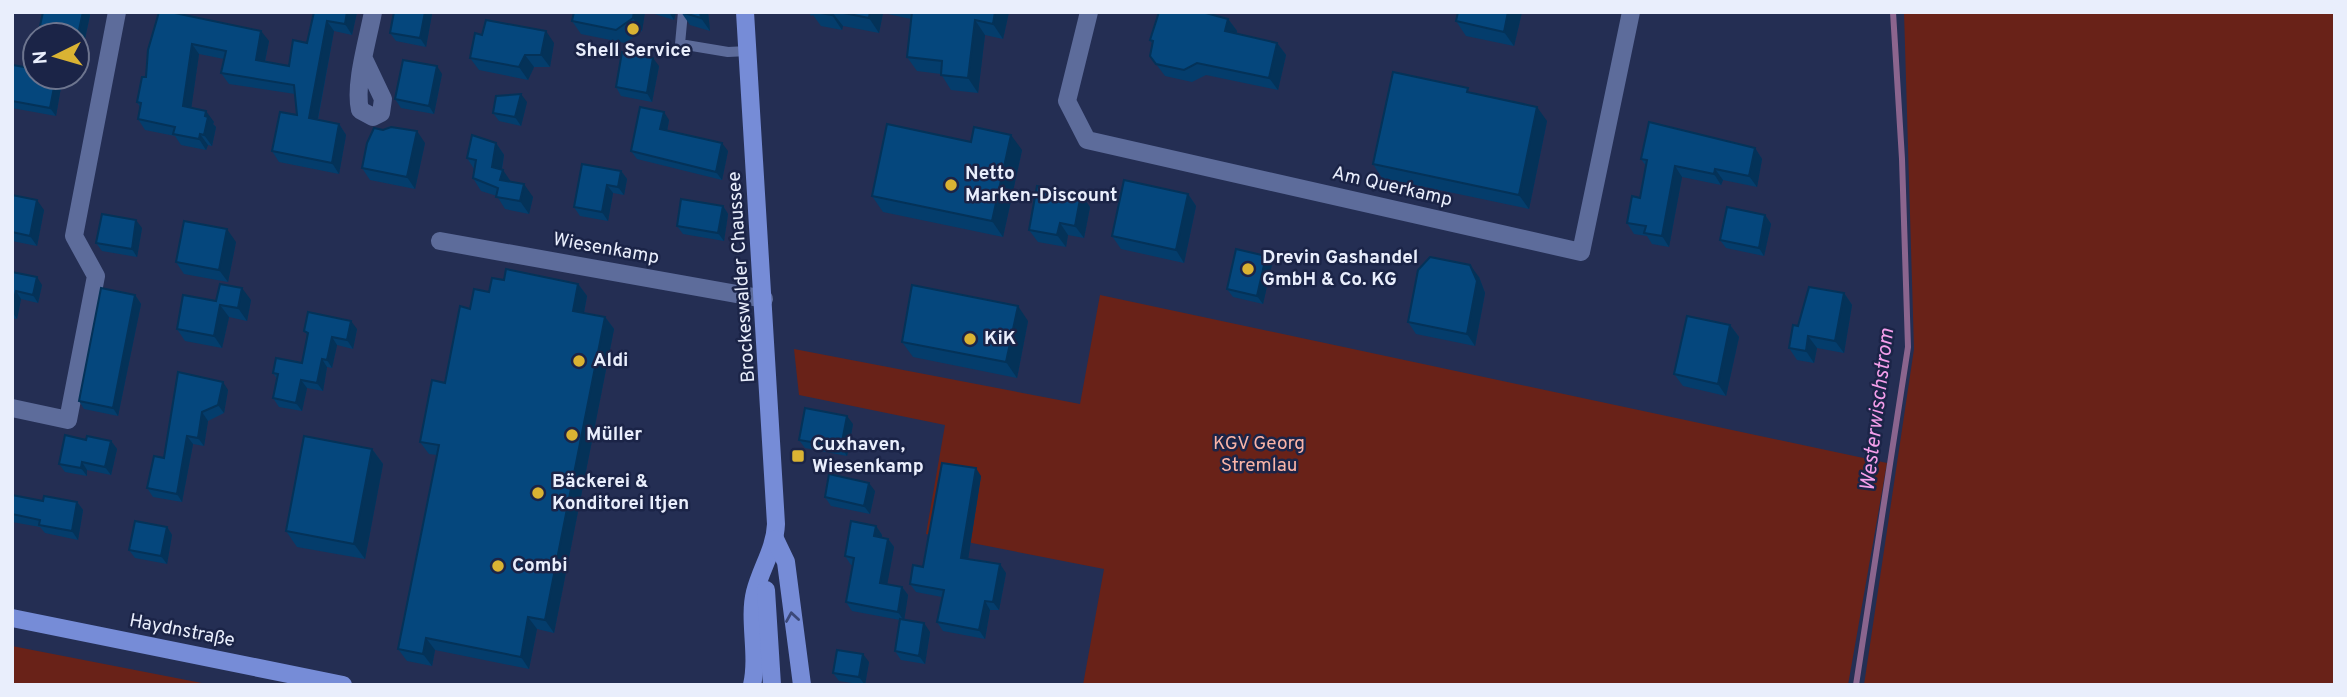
<svg xmlns="http://www.w3.org/2000/svg" width="2347" height="697" viewBox="0 0 2347 697" font-family="Overpass,sans-serif">
<rect width="100%" height="100%" fill="#242e53"/>
<!-- green -->
<g fill="#692218">
<path d="M 1904,12 L 2335,12 L 2335,685 L 1864,685 L 1914,349 Z"/>
<path d="M 1100,295 L 1887,463 L 1848,685 L 1083,685 L 1104,569 L 926,534 L 945,425 L 799,395 L 794,349 L 1080,404 Z"/>
<path d="M 12,646 L 212,685 L 12,685 Z"/>
</g>
<g fill="none" stroke-linecap="round" stroke-linejoin="round">
<!-- stream -->
<path stroke="#8b658e" stroke-width="6" d="M 1856,685 L 1908,347 L 1902,159 L 1893,12"/>
<!-- lane -->
<path stroke="#5d6c9b" stroke-width="10" d="M 683,12 L 680,44 L 728,52 L 748,51"/>
<!-- street -->
<g stroke="#5d6c9b" stroke-width="18">
<path d="M 1089,12 L 1067,101 L 1087,140 L 1581,252 L 1631,12"/>
<path d="M 364,59 L 383,99 L 381,113 L 373,117 L 360,110 C 354,85 368,39 373,12"/>
<path d="M 440,241 L 764,299"/>
<path d="M 12,408 L 68,420 L 96,276 L 74,236 L 117,12"/>
</g>
<!-- secondary -->
<g stroke="#768cd7" stroke-width="18">
<path d="M 745,12 L 776,524 C 775,549 761,568 755,592 C 748,620 759,654 752,685"/>
<path d="M 775,539 L 786,562 L 802,685"/>
<path d="M 766,590 L 772,685"/>
<path d="M 12,618 L 343,685"/>
</g>
</g>
<!-- wall -->
<g fill="#043d6c">
<path d="M 43,12 L 88,12 L 90,15 L 83,48 L 77,47 L 77,35 L 46,35 L 40,26 Z"/>
<path d="M 159,12 L 269,41 L 265,62 L 289,66 L 307,43 L 314,12 L 357,12 L 352,35 L 334,31 L 318,120 L 339,124 L 346,135 L 339,174 L 279,162 L 272,151 L 297,115 L 295,94 L 229,84 L 221,73 L 224,59 L 199,54 L 191,108 L 214,122 L 213,124 L 216,127 L 212,146 L 208,145 L 206,150 L 181,145 L 175,136 L 145,130 L 138,119 L 140,107 L 137,102 L 146,77 Z"/>
<path d="M 574,12 L 645,12 L 642,31 L 625,43 L 581,34 L 572,21 Z"/>
<path d="M 648,12 L 676,12 L 674,20 Z"/>
<path d="M 681,12 L 708,12 L 710,31 L 690,25 Z"/>
<path d="M 809,12 L 1009,12 L 1003,39 L 985,35 L 978,93 L 951,90 L 941,74 L 917,71 L 907,57 L 911,19 L 883,13 L 879,33 L 843,26 L 842,30 L 821,26 L 813,15 L 811,16 Z"/>
<path d="M 1522,12 L 1514,46 L 1466,36 L 1456,21 Z"/>
<path d="M 432,14 L 426,47 L 396,41 L 390,33 Z"/>
<path d="M 1228,19 L 1237,31 L 1236,34 L 1277,43 L 1286,55 L 1278,90 L 1206,75 L 1192,82 L 1165,76 L 1150,56 L 1153,45 L 1150,40 Z"/>
<path d="M 482,35 L 554,43 L 550,67 L 534,67 L 528,80 L 479,70 L 470,58 Z"/>
<path d="M 659,66 L 652,102 L 621,96 L 616,87 Z"/>
<path d="M 12,70 L 62,81 L 56,116 L 12,108 Z"/>
<path d="M 442,74 L 434,114 L 401,108 L 395,99 Z"/>
<path d="M 1471,93 L 1547,121 L 1529,209 L 1382,178 L 1373,164 Z"/>
<path d="M 527,102 L 521,126 L 499,121 L 493,113 Z"/>
<path d="M 669,120 L 667,131 L 728,151 L 722,180 L 637,159 L 631,151 Z"/>
<path d="M 971,142 L 1022,150 L 1003,237 L 883,212 L 872,196 Z"/>
<path d="M 425,143 L 415,189 L 370,180 L 362,168 Z"/>
<path d="M 496,143 L 504,155 L 502,170 L 511,182 L 533,197 L 529,214 L 505,209 L 497,196 L 481,191 L 473,178 L 474,169 L 467,158 Z"/>
<path d="M 1755,148 L 1762,159 L 1757,187 L 1723,180 L 1721,185 L 1682,177 L 1669,247 L 1652,244 L 1647,236 L 1634,234 L 1627,223 L 1640,198 L 1646,166 L 1641,159 Z"/>
<path d="M 621,171 L 627,179 L 624,195 L 613,193 L 608,221 L 580,216 L 574,207 Z"/>
<path d="M 1188,194 L 1196,206 L 1184,263 L 1121,249 L 1112,236 Z"/>
<path d="M 12,195 L 44,210 L 37,246 L 12,241 Z"/>
<path d="M 723,206 L 728,214 L 724,241 L 683,234 L 677,226 Z"/>
<path d="M 1090,207 L 1084,238 L 1068,235 L 1066,247 L 1038,242 L 1029,230 Z"/>
<path d="M 1765,215 L 1771,224 L 1764,256 L 1726,248 L 1720,240 Z"/>
<path d="M 142,228 L 137,257 L 102,251 L 96,243 Z"/>
<path d="M 236,242 L 228,282 L 184,274 L 176,262 Z"/>
<path d="M 1272,264 L 1263,304 L 1233,297 L 1227,289 Z"/>
<path d="M 12,272 L 42,285 L 38,303 L 21,299 L 17,319 L 12,318 Z"/>
<path d="M 1479,277 L 1485,293 L 1475,346 L 1416,334 L 1408,322 Z"/>
<path d="M 504,280 L 578,284 L 587,296 L 584,313 L 605,317 L 614,329 L 554,633 L 537,629 L 529,669 L 435,650 L 432,666 L 407,661 L 398,649 L 437,455 L 429,454 L 420,442 L 445,383 L 470,309 Z"/>
<path d="M 1844,293 L 1852,305 L 1844,353 L 1817,348 L 1814,363 L 1797,360 L 1789,348 L 1798,326 Z"/>
<path d="M 135,295 L 141,304 L 118,416 L 84,409 L 79,401 Z"/>
<path d="M 251,300 L 247,321 L 229,317 L 222,348 L 185,341 L 177,329 L 216,301 Z"/>
<path d="M 1028,321 L 1017,378 L 913,357 L 902,342 Z"/>
<path d="M 1730,325 L 1739,337 L 1726,396 L 1683,386 L 1674,374 Z"/>
<path d="M 357,329 L 353,349 L 337,345 L 332,368 L 327,367 L 323,391 L 307,388 L 302,411 L 279,407 L 273,398 L 277,379 L 273,373 L 302,363 L 308,336 L 304,331 Z"/>
<path d="M 178,372 L 228,390 L 224,413 L 208,421 L 204,446 L 193,444 L 182,502 L 153,497 L 147,488 L 164,458 Z"/>
<path d="M 853,424 L 847,456 L 805,448 L 799,440 Z"/>
<path d="M 86,440 L 111,441 L 117,449 L 111,475 L 87,470 L 87,476 L 65,472 L 59,464 Z"/>
<path d="M 372,449 L 383,464 L 365,559 L 297,547 L 286,531 Z"/>
<path d="M 981,476 L 968,559 L 1006,573 L 999,610 L 990,610 L 985,639 L 943,631 L 937,622 L 942,597 L 916,592 L 910,584 L 923,567 Z"/>
<path d="M 875,491 L 870,514 L 831,506 L 825,497 Z"/>
<path d="M 12,495 L 43,501 L 77,502 L 83,510 L 78,540 L 45,533 L 40,527 L 12,522 Z"/>
<path d="M 876,526 L 882,535 L 881,538 L 888,539 L 894,547 L 887,584 L 902,587 L 908,595 L 904,620 L 930,632 L 925,664 L 901,660 L 895,651 L 900,620 L 852,611 L 846,602 L 853,565 L 851,565 L 845,556 Z"/>
<path d="M 167,527 L 172,535 L 167,564 L 135,558 L 129,550 Z"/>
<path d="M 869,662 L 865,685 L 839,681 L 833,673 Z"/>
</g>
<!-- shaded-wall -->
<g fill="#043258">
<path d="M 83,12 L 88,12 L 90,15 L 83,48 L 77,39 Z"/>
<path d="M 347,12 L 357,12 L 352,35 L 345,24 Z"/>
<path d="M 425,12 L 431,12 L 432,14 L 426,47 L 420,38 Z"/>
<path d="M 634,12 L 645,12 L 642,31 L 633,18 Z"/>
<path d="M 669,12 L 676,12 L 674,20 Z"/>
<path d="M 700,12 L 708,12 L 710,31 L 701,18 Z"/>
<path d="M 832,12 L 843,26 L 842,30 L 832,15 Z"/>
<path d="M 870,12 L 883,13 L 879,33 L 869,18 Z"/>
<path d="M 995,12 L 1009,12 L 1003,39 L 993,24 Z"/>
<path d="M 1508,12 L 1522,12 L 1514,46 L 1504,32 Z"/>
<path d="M 1228,19 L 1237,31 L 1234,44 L 1225,31 Z"/>
<path d="M 975,20 L 985,35 L 978,93 L 968,78 Z"/>
<path d="M 327,21 L 334,31 L 316,128 L 309,118 Z"/>
<path d="M 261,31 L 269,41 L 263,70 L 256,60 Z"/>
<path d="M 546,31 L 554,43 L 550,67 L 541,55 Z"/>
<path d="M 1277,43 L 1286,55 L 1278,90 L 1269,78 Z"/>
<path d="M 192,44 L 199,54 L 190,117 L 183,106 Z"/>
<path d="M 525,55 L 534,67 L 528,80 L 519,67 Z"/>
<path d="M 653,58 L 659,66 L 652,102 L 647,93 Z"/>
<path d="M 437,66 L 442,74 L 434,114 L 429,106 Z"/>
<path d="M 56,77 L 59,77 L 62,81 L 56,116 L 50,108 Z"/>
<path d="M 521,94 L 527,102 L 521,126 L 515,117 Z"/>
<path d="M 1537,107 L 1547,121 L 1529,209 L 1519,195 Z"/>
<path d="M 206,111 L 214,122 L 213,124 L 216,127 L 212,146 L 204,135 Z"/>
<path d="M 664,112 L 669,120 L 666,137 L 660,129 Z"/>
<path d="M 339,124 L 346,135 L 339,174 L 332,163 Z"/>
<path d="M 417,131 L 425,143 L 415,189 L 407,177 Z"/>
<path d="M 200,134 L 208,145 L 206,150 L 199,139 Z"/>
<path d="M 1011,135 L 1022,150 L 1003,237 L 992,221 Z"/>
<path d="M 496,143 L 504,155 L 500,179 L 492,167 Z"/>
<path d="M 722,143 L 728,151 L 722,180 L 716,172 Z"/>
<path d="M 1755,148 L 1762,159 L 1757,187 L 1749,176 Z"/>
<path d="M 1675,166 L 1682,177 L 1669,247 L 1662,236 Z"/>
<path d="M 1715,169 L 1723,180 L 1721,185 L 1714,174 Z"/>
<path d="M 503,170 L 511,182 L 500,180 Z"/>
<path d="M 621,171 L 627,179 L 624,195 L 618,187 Z"/>
<path d="M 524,184 L 533,197 L 529,214 L 520,201 Z"/>
<path d="M 607,185 L 613,193 L 608,221 L 602,212 Z"/>
<path d="M 1081,194 L 1090,207 L 1084,238 L 1075,226 Z"/>
<path d="M 1188,194 L 1196,206 L 1184,263 L 1176,250 Z"/>
<path d="M 37,200 L 44,210 L 37,246 L 30,236 Z"/>
<path d="M 723,206 L 728,214 L 724,241 L 718,233 Z"/>
<path d="M 1765,215 L 1771,224 L 1764,256 L 1759,248 Z"/>
<path d="M 136,220 L 142,228 L 137,257 L 132,249 Z"/>
<path d="M 1060,223 L 1068,235 L 1066,247 L 1057,235 Z"/>
<path d="M 227,229 L 236,242 L 228,282 L 219,270 Z"/>
<path d="M 1266,256 L 1272,264 L 1263,304 L 1257,296 Z"/>
<path d="M 1470,265 L 1479,277 L 1485,293 L 1475,346 L 1467,334 Z"/>
<path d="M 37,277 L 42,285 L 38,303 L 33,295 Z"/>
<path d="M 578,284 L 587,296 L 582,323 L 573,311 Z"/>
<path d="M 242,288 L 251,300 L 247,321 L 238,308 Z"/>
<path d="M 16,291 L 21,299 L 17,319 L 12,311 Z"/>
<path d="M 1844,293 L 1852,305 L 1844,353 L 1835,341 Z"/>
<path d="M 135,295 L 141,304 L 118,416 L 113,408 Z"/>
<path d="M 220,305 L 229,317 L 222,348 L 214,336 Z"/>
<path d="M 1018,306 L 1028,321 L 1017,378 L 1006,362 Z"/>
<path d="M 605,317 L 614,329 L 554,633 L 545,620 Z"/>
<path d="M 351,321 L 357,329 L 353,349 L 347,340 Z"/>
<path d="M 1730,325 L 1739,337 L 1726,396 L 1718,384 Z"/>
<path d="M 1808,336 L 1817,348 L 1814,363 L 1806,351 Z"/>
<path d="M 332,337 L 337,345 L 332,368 L 327,360 Z"/>
<path d="M 322,359 L 327,367 L 323,391 L 317,383 Z"/>
<path d="M 301,380 L 307,388 L 302,411 L 296,403 Z"/>
<path d="M 223,382 L 228,390 L 224,413 L 218,405 Z"/>
<path d="M 202,412 L 208,421 L 204,446 L 198,438 Z"/>
<path d="M 847,416 L 853,424 L 847,456 L 841,447 Z"/>
<path d="M 187,436 L 193,444 L 182,502 L 177,494 Z"/>
<path d="M 111,441 L 117,449 L 111,475 L 105,467 Z"/>
<path d="M 372,449 L 383,464 L 365,559 L 354,544 Z"/>
<path d="M 82,462 L 87,470 L 87,476 L 81,468 Z"/>
<path d="M 976,468 L 981,476 L 967,566 L 961,558 Z"/>
<path d="M 869,483 L 875,491 L 870,514 L 864,506 Z"/>
<path d="M 77,502 L 83,510 L 78,540 L 72,531 Z"/>
<path d="M 876,526 L 882,535 L 880,545 L 874,536 Z"/>
<path d="M 167,527 L 172,535 L 167,564 L 161,556 Z"/>
<path d="M 888,539 L 894,547 L 886,591 L 880,583 Z"/>
<path d="M 1000,564 L 1006,573 L 999,610 L 993,602 Z"/>
<path d="M 902,587 L 908,595 L 904,621 L 898,612 Z"/>
<path d="M 985,601 L 990,610 L 985,639 L 979,630 Z"/>
<path d="M 528,617 L 537,629 L 529,669 L 521,657 Z"/>
<path d="M 924,623 L 930,632 L 925,664 L 919,656 Z"/>
<path d="M 426,638 L 435,650 L 432,666 L 423,654 Z"/>
<path d="M 863,654 L 869,662 L 865,685 L 859,677 Z"/>
</g>
<!-- building -->
<g fill="#05477d" stroke="#043258" stroke-width="2">
<path d="M 43,12 L 83,12 L 77,39 L 77,35 L 60,35 L 61,31 L 40,26 Z"/>
<path d="M 159,12 L 170,12 L 261,31 L 256,60 L 289,66 L 293,40 L 307,43 L 314,12 L 347,12 L 345,24 L 327,21 L 309,118 L 339,124 L 332,163 L 272,151 L 280,112 L 297,115 L 294,85 L 221,73 L 226,51 L 192,44 L 183,106 L 206,111 L 205,116 L 208,117 L 204,135 L 200,134 L 199,139 L 173,134 L 175,127 L 138,119 L 141,103 L 137,102 L 142,77 L 146,77 L 148,50 Z"/>
<path d="M 394,12 L 425,12 L 420,38 L 390,33 Z"/>
<path d="M 574,12 L 634,12 L 633,18 L 616,30 L 572,21 Z"/>
<path d="M 681,12 L 700,12 L 701,18 Z"/>
<path d="M 815,12 L 832,12 L 832,15 Z"/>
<path d="M 839,12 L 870,12 L 869,18 Z"/>
<path d="M 912,12 L 995,12 L 993,24 L 975,20 L 968,78 L 941,75 L 942,61 L 907,57 Z"/>
<path d="M 1159,12 L 1202,12 L 1228,19 L 1225,31 L 1277,43 L 1269,78 L 1197,63 L 1184,70 L 1156,64 L 1150,56 L 1153,41 L 1150,40 Z"/>
<path d="M 1458,12 L 1508,12 L 1504,32 L 1456,21 Z"/>
<path d="M 486,20 L 546,31 L 541,55 L 525,55 L 519,67 L 470,58 L 475,33 L 482,35 Z"/>
<path d="M 622,52 L 653,58 L 647,93 L 616,87 Z"/>
<path d="M 403,60 L 437,66 L 429,106 L 395,99 Z"/>
<path d="M 13,65 L 35,69 L 35,77 L 56,77 L 50,108 L 12,101 Z"/>
<path d="M 1393,72 L 1468,88 L 1467,92 L 1537,107 L 1519,195 L 1373,164 Z"/>
<path d="M 521,94 L 515,117 L 493,113 L 496,96 Z"/>
<path d="M 640,107 L 664,112 L 660,129 L 722,143 L 716,172 L 631,151 Z"/>
<path d="M 1649,122 L 1755,148 L 1749,176 L 1715,169 L 1714,174 L 1675,166 L 1662,236 L 1644,233 L 1646,226 L 1627,223 L 1632,196 L 1640,198 L 1647,160 L 1641,159 Z"/>
<path d="M 887,124 L 971,142 L 974,127 L 1011,135 L 992,221 L 872,196 Z"/>
<path d="M 391,127 L 417,131 L 407,177 L 362,168 L 367,143 L 374,128 L 383,130 Z"/>
<path d="M 472,135 L 496,143 L 492,167 L 503,170 L 500,180 L 524,184 L 520,201 L 496,197 L 498,188 L 473,178 L 476,160 L 467,158 Z"/>
<path d="M 582,164 L 621,171 L 618,187 L 607,185 L 602,212 L 574,207 Z"/>
<path d="M 1124,180 L 1188,194 L 1176,250 L 1112,236 Z"/>
<path d="M 1037,186 L 1081,194 L 1075,226 L 1060,223 L 1057,235 L 1029,230 Z"/>
<path d="M 12,195 L 37,200 L 30,236 L 12,232 Z"/>
<path d="M 681,199 L 723,206 L 718,233 L 677,226 Z"/>
<path d="M 1727,207 L 1765,215 L 1759,248 L 1720,240 Z"/>
<path d="M 102,214 L 136,220 L 132,249 L 96,243 Z"/>
<path d="M 184,221 L 227,229 L 219,270 L 176,262 Z"/>
<path d="M 1236,249 L 1266,256 L 1257,296 L 1227,289 Z"/>
<path d="M 1430,257 L 1470,265 L 1477,281 L 1467,334 L 1408,322 L 1418,270 Z"/>
<path d="M 506,269 L 578,284 L 573,311 L 605,317 L 545,620 L 528,617 L 521,657 L 426,638 L 423,654 L 398,649 L 439,445 L 420,442 L 432,380 L 445,383 L 460,306 L 470,309 L 474,289 L 489,292 L 492,278 L 504,280 Z"/>
<path d="M 12,272 L 37,277 L 33,295 L 16,291 L 12,307 Z"/>
<path d="M 220,284 L 242,288 L 238,308 L 220,305 L 214,336 L 177,329 L 183,295 L 216,301 Z"/>
<path d="M 912,285 L 1018,306 L 1006,362 L 902,342 Z"/>
<path d="M 1809,287 L 1844,293 L 1835,341 L 1808,336 L 1806,351 L 1789,348 L 1793,325 L 1798,326 Z"/>
<path d="M 101,288 L 135,295 L 113,408 L 79,401 Z"/>
<path d="M 308,312 L 351,321 L 347,340 L 332,337 L 327,360 L 322,359 L 317,383 L 301,380 L 296,403 L 273,398 L 278,374 L 273,373 L 276,358 L 302,363 L 308,333 L 304,331 Z"/>
<path d="M 1687,316 L 1730,325 L 1718,384 L 1674,374 Z"/>
<path d="M 178,372 L 223,382 L 218,405 L 202,412 L 198,438 L 187,436 L 177,494 L 147,488 L 154,456 L 164,458 Z"/>
<path d="M 805,408 L 847,416 L 841,447 L 799,440 Z"/>
<path d="M 65,435 L 86,440 L 87,436 L 111,441 L 105,467 L 82,462 L 81,468 L 59,464 Z"/>
<path d="M 304,436 L 372,449 L 354,544 L 286,531 Z"/>
<path d="M 942,463 L 976,468 L 961,558 L 1000,564 L 993,602 L 985,601 L 979,630 L 937,622 L 944,590 L 910,584 L 913,565 L 923,567 Z"/>
<path d="M 829,474 L 869,483 L 864,506 L 825,497 Z"/>
<path d="M 12,495 L 43,501 L 44,496 L 77,502 L 72,531 L 39,525 L 40,520 L 12,514 Z"/>
<path d="M 135,521 L 167,527 L 161,556 L 129,550 Z"/>
<path d="M 851,521 L 876,526 L 874,536 L 888,539 L 880,583 L 902,587 L 898,612 L 846,602 L 854,558 L 845,556 Z"/>
<path d="M 900,619 L 924,623 L 919,656 L 895,651 Z"/>
<path d="M 837,650 L 863,654 L 859,677 L 833,673 Z"/>
</g>
<!-- one-way arrows -->
<defs><path id="oneway-chevron" d="M-2-3.5L2.5 0L-2 3.5" fill="none" stroke-width="1.6" stroke-linecap="round" stroke-linejoin="round" transform="scale(1.75)"/></defs>
<use stroke="#3b4879" href="#oneway-chevron" transform="translate(792 617) rotate(-99)"/>
<!-- markers -->
<g fill="#dab333" stroke="#1b2447" stroke-width="2.5">
<circle cx="633" cy="29" r="7"/>
<circle cx="951" cy="185" r="7"/>
<circle cx="1248" cy="269" r="7"/>
<circle cx="970" cy="339" r="7"/>
<circle cx="579" cy="361" r="7"/>
<circle cx="572" cy="435" r="7"/>
<rect x="791" y="449" width="14" height="14" rx="3.5"/>
<circle cx="538" cy="493" r="7"/>
<circle cx="498" cy="566" r="7"/>
</g>
<g text-anchor="middle" dominant-baseline="central" stroke-width="5" stroke-linejoin="round" paint-order="stroke">
<!-- poi labels -->
<g font-size="19" font-weight="bold" fill="#e9eefc" stroke="#1b2447" text-anchor="start">
<text x="633" y="51" text-anchor="middle">Shell Service</text>
<text x="965" y="174">Netto<tspan x="965" dy="22">Marken-Discount</tspan></text>
<text x="1262" y="258">Drevin Gashandel<tspan x="1262" dy="22">GmbH &amp; Co. KG</tspan></text>
<text x="984" y="339">KiK</text>
<text x="593" y="361">Aldi</text>
<text x="586" y="435">Müller</text>
<text x="812" y="445">Cuxhaven,<tspan x="812" dy="22">Wiesenkamp</tspan></text>
<text x="552" y="482">Bäckerei &amp;<tspan x="552" dy="22">Konditorei Itjen</tspan></text>
<text x="512" y="566">Combi</text>
</g>
<!-- street labels -->
<g font-size="19" fill="#e9eefc" stroke="#1b2447">
<text transform="translate(1392 187) rotate(13)">Am Querkamp</text>
<text transform="translate(606 249) rotate(10)">Wiesenkamp</text>
<text transform="translate(742 277) rotate(-94)">Brockeswalder Chaussee</text>
<text transform="translate(182 631) rotate(11)">Haydnstraße</text>
</g>
<!-- park labels -->
<g font-size="19" fill="#fab4a7" stroke="#1b2447">
<text x="1259" y="444">KGV Georg<tspan x="1259" dy="22">Stremlau</tspan></text>
</g>
<!-- water labels -->
<g font-size="21" font-style="italic" fill="#f39eea" stroke="#1b2447">
<text transform="translate(1878 410) rotate(-83)">Westerwischstrom</text>
</g>
</g>
<!-- border -->
<rect width="2347" height="697" fill="none" stroke="#e9eefc" stroke-width="28"/>
<!-- north arrow -->
<g transform="translate(56 56) rotate(265)"><circle r="33" fill="#1b2447" stroke="#6d758f" stroke-width="2"/>
<path d="M0-5L12 26L0 18L-12 26Z" fill="#dab333"/>
<text y="-10" font-size="19" font-weight="bold" text-anchor="middle" fill="#e9eefc">N</text>
</g>
</svg>
